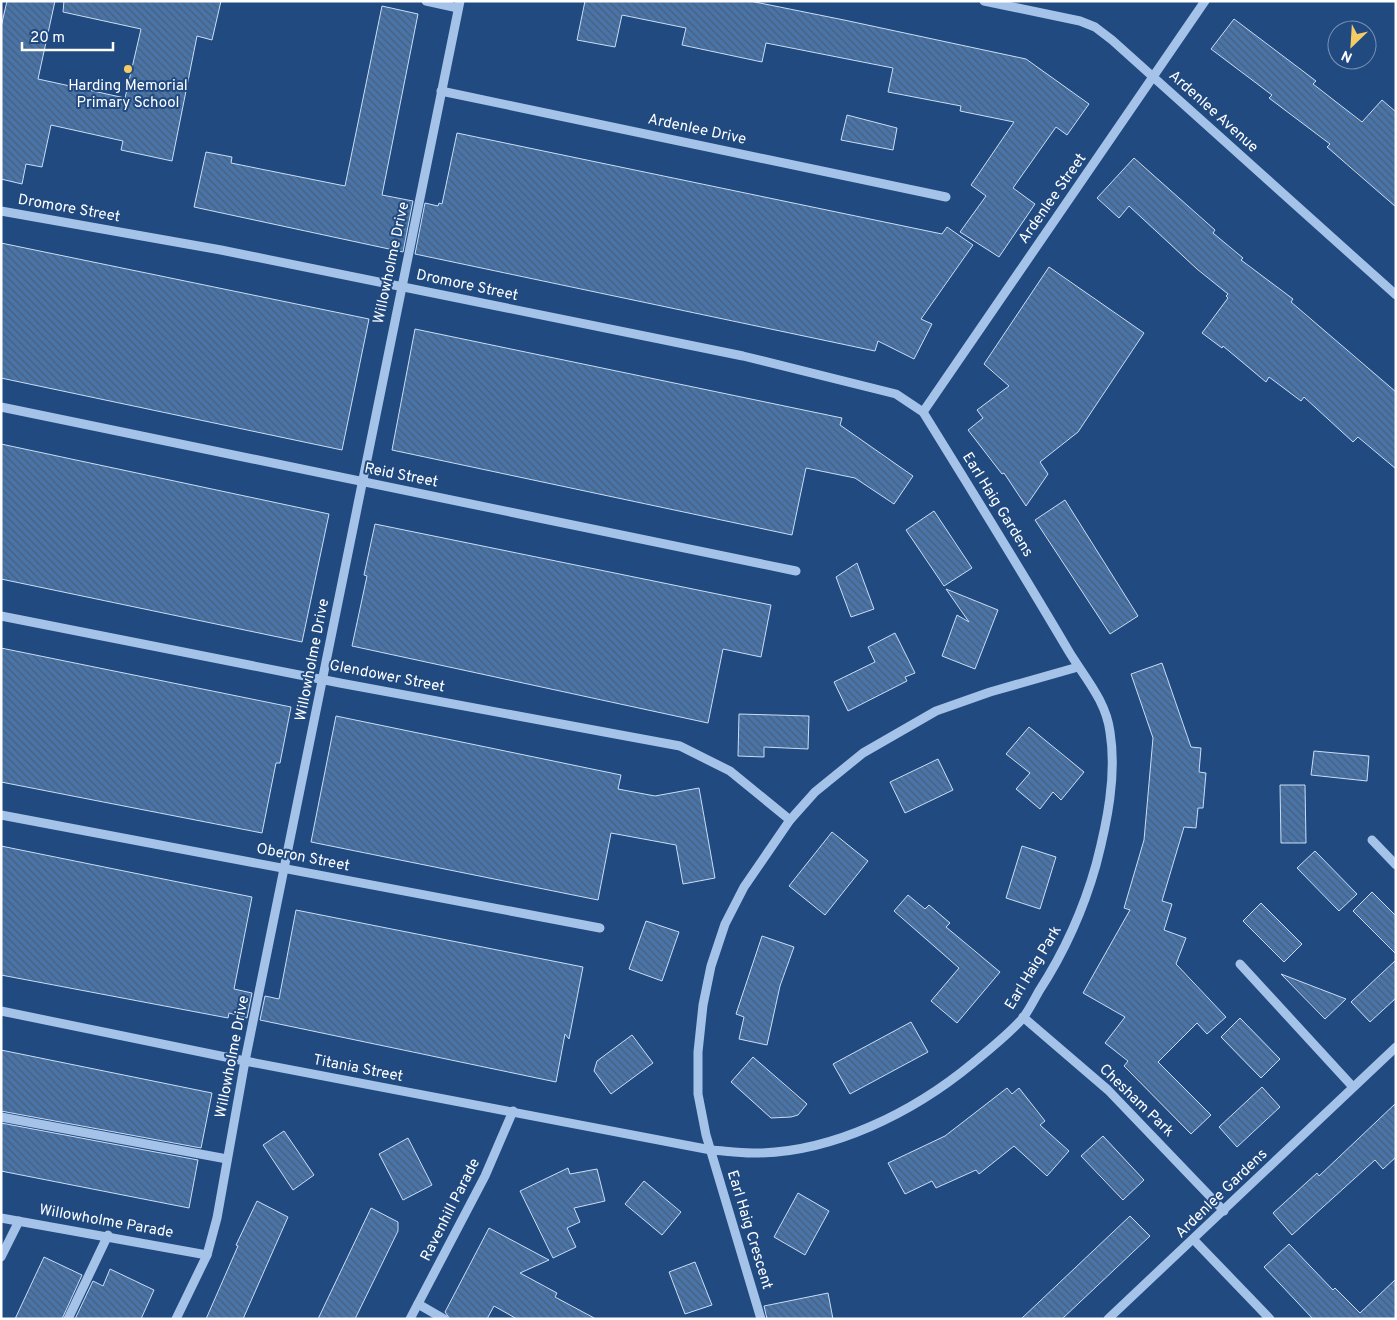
<svg xmlns="http://www.w3.org/2000/svg" width="1397" height="1320" viewBox="0 0 1397 1320" font-family="Overpass,sans-serif">
<defs>
<pattern id="building-back-hatch" width="6" height="6" patternUnits="userSpaceOnUse" patternTransform="scale(1.25)"><rect width="6" height="6" fill="#4974a9"/><path d="M-1 5l2 2M0 0l6 6M5-1l2 2" fill="none" stroke="#4b5e76"/></pattern>
</defs>
<rect width="100%" height="100%" fill="#204a80"/>
<!-- building -->
<g fill="url(#building-back-hatch)" stroke="#c9ddf6">
<path d="M 7,1 L 55,1 L 38,79 L 125,98 L 141,29 L 63,12 L 64,1 L 221,1 L 212,40 L 197,36 L 172,161 L 121,150 L 123,141 L 51,125 L 42,167 L 26,164 L 22,184 L 1,179 L 1,27 Z"/>
<path d="M 585,1 L 750,1 L 844,20 L 1026,59 L 1089,104 L 1067,135 L 1056,127 L 1013,188 L 1035,204 L 999,257 L 960,232 L 986,196 L 971,185 L 1014,122 L 960,111 L 961,106 L 888,92 L 893,68 L 766,43 L 762,62 L 682,45 L 686,28 L 622,15 L 615,47 L 577,40 Z"/>
<path d="M 382,6 L 418,14 L 382,195 L 413,201 L 403,252 L 194,207 L 206,152 L 232,157 L 231,163 L 345,186 Z"/>
<path d="M 1234,19 L 1316,81 L 1313,84 L 1362,122 L 1382,100 L 1396,112 L 1396,207 L 1327,147 L 1330,144 L 1269,98 L 1272,95 L 1211,49 Z"/>
<path d="M 847,115 L 897,128 L 893,150 L 841,140 Z"/>
<path d="M 457,133 L 942,234 L 947,227 L 973,245 L 921,319 L 932,324 L 914,359 L 878,341 L 875,351 L 415,254 L 425,203 L 438,206 L 439,203 L 442,204 Z"/>
<path d="M 1134,158 L 1215,230 L 1213,233 L 1243,258 L 1241,260 L 1293,299 L 1291,302 L 1396,392 L 1396,469 L 1358,437 L 1353,442 L 1304,397 L 1301,401 L 1269,377 L 1266,382 L 1223,346 L 1222,348 L 1202,333 L 1228,298 L 1226,296 L 1228,294 L 1197,269 L 1129,206 L 1119,218 L 1097,198 Z"/>
<path d="M 1,243 L 369,319 L 342,450 L 1,378 Z"/>
<path d="M 1049,267 L 1144,333 L 1078,432 L 1040,462 L 1048,474 L 1026,506 L 1004,473 L 1002,474 L 968,430 L 983,418 L 977,410 L 1009,386 L 984,364 Z"/>
<path d="M 415,329 L 842,418 L 840,425 L 913,476 L 894,504 L 855,478 L 806,468 L 792,535 L 392,450 Z"/>
<path d="M 1,444 L 329,514 L 302,642 L 1,579 Z"/>
<path d="M 1065,500 L 1138,616 L 1110,634 L 1035,520 Z"/>
<path d="M 934,511 L 972,568 L 944,586 L 906,530 Z"/>
<path d="M 375,524 L 771,605 L 761,657 L 723,649 L 708,723 L 352,646 L 367,576 L 364,575 Z"/>
<path d="M 857,563 L 874,609 L 851,617 L 836,577 Z"/>
<path d="M 946,589 L 998,610 L 975,669 L 942,656 L 957,615 L 969,622 Z"/>
<path d="M 895,633 L 915,673 L 905,677 L 907,681 L 848,711 L 834,682 L 875,662 L 868,647 Z"/>
<path d="M 1,648 L 291,707 L 280,763 L 276,763 L 262,833 L 1,782 Z"/>
<path d="M 1162,663 L 1191,747 L 1201,748 L 1199,772 L 1206,773 L 1203,808 L 1198,808 L 1196,828 L 1184,827 L 1162,901 L 1172,904 L 1164,930 L 1186,938 L 1176,964 L 1226,1017 L 1207,1034 L 1197,1023 L 1158,1062 L 1211,1115 L 1191,1134 L 1124,1066 L 1128,1061 L 1105,1043 L 1125,1017 L 1083,993 L 1130,910 L 1124,908 L 1144,840 L 1153,738 L 1131,674 Z"/>
<path d="M 739,714 L 809,716 L 808,749 L 764,747 L 764,757 L 738,756 Z"/>
<path d="M 336,716 L 621,775 L 618,789 L 655,796 L 699,788 L 715,878 L 683,884 L 676,845 L 611,833 L 598,900 L 311,842 Z"/>
<path d="M 1029,727 L 1084,772 L 1061,800 L 1053,792 L 1040,809 L 1016,789 L 1030,773 L 1006,754 Z"/>
<path d="M 1314,751 L 1369,756 L 1367,781 L 1311,775 Z"/>
<path d="M 938,759 L 953,790 L 905,813 L 890,782 Z"/>
<path d="M 1280,785 L 1305,785 L 1306,843 L 1281,843 Z"/>
<path d="M 832,832 L 868,861 L 825,915 L 789,886 Z"/>
<path d="M 1,846 L 252,897 L 234,989 L 252,993 L 247,1018 L 229,1013 L 228,1018 L 1,975 Z"/>
<path d="M 1022,846 L 1056,857 L 1040,909 L 1006,898 Z"/>
<path d="M 1315,851 L 1357,894 L 1339,911 L 1297,868 Z"/>
<path d="M 1372,892 L 1396,916 L 1396,954 L 1353,911 Z"/>
<path d="M 908,895 L 925,909 L 929,905 L 950,923 L 946,927 L 1000,972 L 957,1023 L 931,1001 L 959,968 L 894,911 Z"/>
<path d="M 1261,903 L 1302,944 L 1284,962 L 1243,921 Z"/>
<path d="M 296,910 L 583,967 L 569,1039 L 565,1034 L 556,1082 L 260,1020 L 265,996 L 279,999 Z"/>
<path d="M 646,921 L 679,932 L 662,981 L 629,969 Z"/>
<path d="M 762,936 L 794,947 L 780,986 L 767,1045 L 739,1039 L 744,1017 L 736,1014 Z"/>
<path d="M 1396,960 L 1396,998 L 1370,1022 L 1351,1002 Z"/>
<path d="M 1281,974 L 1346,999 L 1325,1019 Z"/>
<path d="M 1240,1018 L 1280,1059 L 1261,1078 L 1221,1037 Z"/>
<path d="M 911,1022 L 928,1052 L 850,1094 L 833,1064 Z"/>
<path d="M 632,1035 L 653,1063 L 611,1094 L 594,1071 L 597,1061 Z"/>
<path d="M 1,1050 L 212,1093 L 201,1148 L 1,1111 Z"/>
<path d="M 753,1057 L 807,1104 L 798,1115 L 791,1117 L 771,1118 L 731,1082 Z"/>
<path d="M 1262,1087 L 1280,1107 L 1237,1147 L 1219,1127 Z"/>
<path d="M 1007,1088 L 1012,1094 L 1019,1088 L 1045,1121 L 1040,1125 L 1069,1151 L 1047,1176 L 1014,1146 L 979,1174 L 976,1170 L 936,1188 L 932,1181 L 905,1194 L 888,1163 L 945,1136 Z"/>
<path d="M 1396,1103 L 1396,1157 L 1383,1169 L 1375,1160 L 1292,1235 L 1273,1213 L 1317,1173 L 1319,1176 Z"/>
<path d="M 1,1123 L 198,1160 L 189,1208 L 1,1171 Z"/>
<path d="M 284,1131 L 314,1175 L 293,1190 L 263,1145 Z"/>
<path d="M 1103,1136 L 1144,1180 L 1123,1200 L 1081,1156 Z"/>
<path d="M 408,1138 L 432,1185 L 403,1200 L 379,1154 Z"/>
<path d="M 568,1168 L 570,1174 L 597,1169 L 605,1201 L 574,1208 L 580,1222 L 567,1228 L 576,1247 L 553,1258 L 520,1191 Z"/>
<path d="M 644,1181 L 681,1212 L 662,1235 L 625,1204 Z"/>
<path d="M 798,1193 L 829,1211 L 805,1255 L 774,1237 Z"/>
<path d="M 257,1201 L 288,1217 L 243,1319 L 206,1319 L 238,1246 L 236,1245 Z"/>
<path d="M 371,1208 L 398,1222 L 398,1231 L 355,1319 L 318,1319 Z"/>
<path d="M 1130,1216 L 1150,1236 L 1062,1319 L 1021,1319 Z"/>
<path d="M 489,1228 L 549,1260 L 520,1273 L 557,1293 L 555,1297 L 596,1319 L 517,1319 L 494,1306 L 487,1319 L 450,1319 L 445,1312 Z"/>
<path d="M 1289,1244 L 1333,1290 L 1335,1288 L 1360,1313 L 1396,1279 L 1396,1319 L 1313,1319 L 1264,1267 Z"/>
<path d="M 44,1257 L 82,1275 L 62,1319 L 15,1319 Z"/>
<path d="M 695,1262 L 712,1305 L 685,1314 L 669,1272 Z"/>
<path d="M 110,1269 L 154,1290 L 141,1319 L 75,1319 L 93,1281 L 103,1286 Z"/>
<path d="M 828,1293 L 833,1319 L 767,1319 L 764,1306 Z"/>
</g>
<g fill="none" stroke-linecap="round" stroke-linejoin="round">
<!-- minor -->
<g stroke="#a5c3e8" stroke-width="9">
<path d="M 426,1 L 458,8"/>
<path d="M 984,1 L 1080,21 L 1095,27 L 1112,40 L 1396,295"/>
<path d="M 441,91 L 946,197"/>
<path d="M 1,211 L 221,250 L 743,356 L 896,394 L 923,412 C 972,491 1021,570 1068,650 C 1084,677 1106,700 1110,732 C 1117,775 1107,823 1096,865 C 1083,911 1065,951 1039,991 C 1034,1000 1029,1010 1023,1018 C 1009,1034 990,1049 973,1063 C 914,1112 831,1154 752,1153 C 739,1153 725,1151 711,1150 L 245,1061 L 1,1011"/>
<path d="M 1,407 L 796,571"/>
<path d="M 923,412 L 1205,1"/>
<path d="M 1,616 L 340,683 L 680,746 L 730,771 L 790,820"/>
<path d="M 1,815 L 600,928"/>
<path d="M 1372,840 L 1396,865"/>
<path d="M 1240,964 L 1353,1087"/>
<path d="M 1023,1017 L 1108,1090 L 1224,1211"/>
<path d="M 1,1117 L 227,1159"/>
<path d="M 1,1218 L 207,1255"/>
<path d="M 1194,1240 L 1270,1319"/>
<path d="M 1,1257 L 19,1221"/>
<path d="M 418,1304 L 444,1319"/>
<path d="M 68,1319 L 108,1235"/>
<path d="M 176,1319 L 207,1255 L 217,1218 L 245,1061 L 460,1"/>
<path d="M 410,1319 L 485,1176 L 513,1111"/>
<path d="M 761,1319 L 706,1135 L 698,1094 L 698,1052 L 703,1005 L 711,966 L 725,924 L 744,887 L 790,820 L 815,792 L 863,753 L 936,711 L 990,692 L 1078,667"/>
<path d="M 1108,1319 L 1396,1047"/>
</g>
</g>
<!-- markers -->
<circle fill="#f5cb66" stroke="#204a80" stroke-width="2" cx="128" cy="69" r="5"/>
<g text-anchor="middle" dominant-baseline="central" stroke-width="4" stroke-linejoin="round" paint-order="stroke">
<!-- poi labels -->
<g font-size="15" fill="#fff" stroke="#204a80">
<text x="128" y="86">Harding Memorial<tspan x="128" dy="17">Primary School</tspan></text>
</g>
<!-- street labels -->
<g font-size="15" fill="#fff" stroke="#204a80">
<text transform="translate(1213 112) rotate(42)">Ardenlee Avenue</text>
<text transform="translate(697 130) rotate(12)">Ardenlee Drive</text>
<text transform="translate(1053 199) rotate(-55)">Ardenlee Street</text>
<text transform="translate(69 209) rotate(10)">Dromore Street</text>
<text transform="translate(392 263) rotate(-78)">Willowholme Drive</text>
<text transform="translate(467 286) rotate(12)">Dromore Street</text>
<text transform="translate(401 476) rotate(11)">Reid Street</text>
<text transform="translate(997 505) rotate(58)">Earl Haig Gardens</text>
<text transform="translate(313 660) rotate(-79)">Willowholme Drive</text>
<text transform="translate(387 677) rotate(11)">Glendower Street</text>
<text transform="translate(303 858) rotate(11)">Oberon Street</text>
<text transform="translate(1034 968) rotate(-59)">Earl Haig Park</text>
<text transform="translate(233 1057) rotate(-79)">Willowholme Drive</text>
<text transform="translate(358 1069) rotate(11)">Titania Street</text>
<text transform="translate(1136 1101) rotate(44)">Chesham Park</text>
<text transform="translate(1222 1194) rotate(-44)">Ardenlee Gardens</text>
<text transform="translate(451 1210) rotate(-63)">Ravenhill Parade</text>
<text transform="translate(106 1222) rotate(10)">Willowholme Parade</text>
<text transform="translate(749 1230) rotate(73)">Earl Haig Crescent</text>
</g>
</g>
<!-- border -->
<rect width="1397" height="1320" fill="none" stroke="#ffffff" stroke-width="5"/>
<!-- north arrow -->
<g transform="translate(1352 45) rotate(205)"><circle r="24" fill="#204a80" stroke="#7992b3"/>
<path d="M0-4L9 19L0 12L-9 19Z" fill="#f5cb66"/>
<text y="-8" font-size="14" font-weight="bold" text-anchor="middle" fill="#ffffff">N</text>
</g>
<!-- scale -->
<path d="M22 42v8h91v-8" fill="none" stroke="#ffffff" stroke-width="2.5"/>
<text x="30" y="42" font-size="15" fill="#ffffff" stroke="#204a80" stroke-width="4" paint-order="stroke">20 m</text>
</svg>
